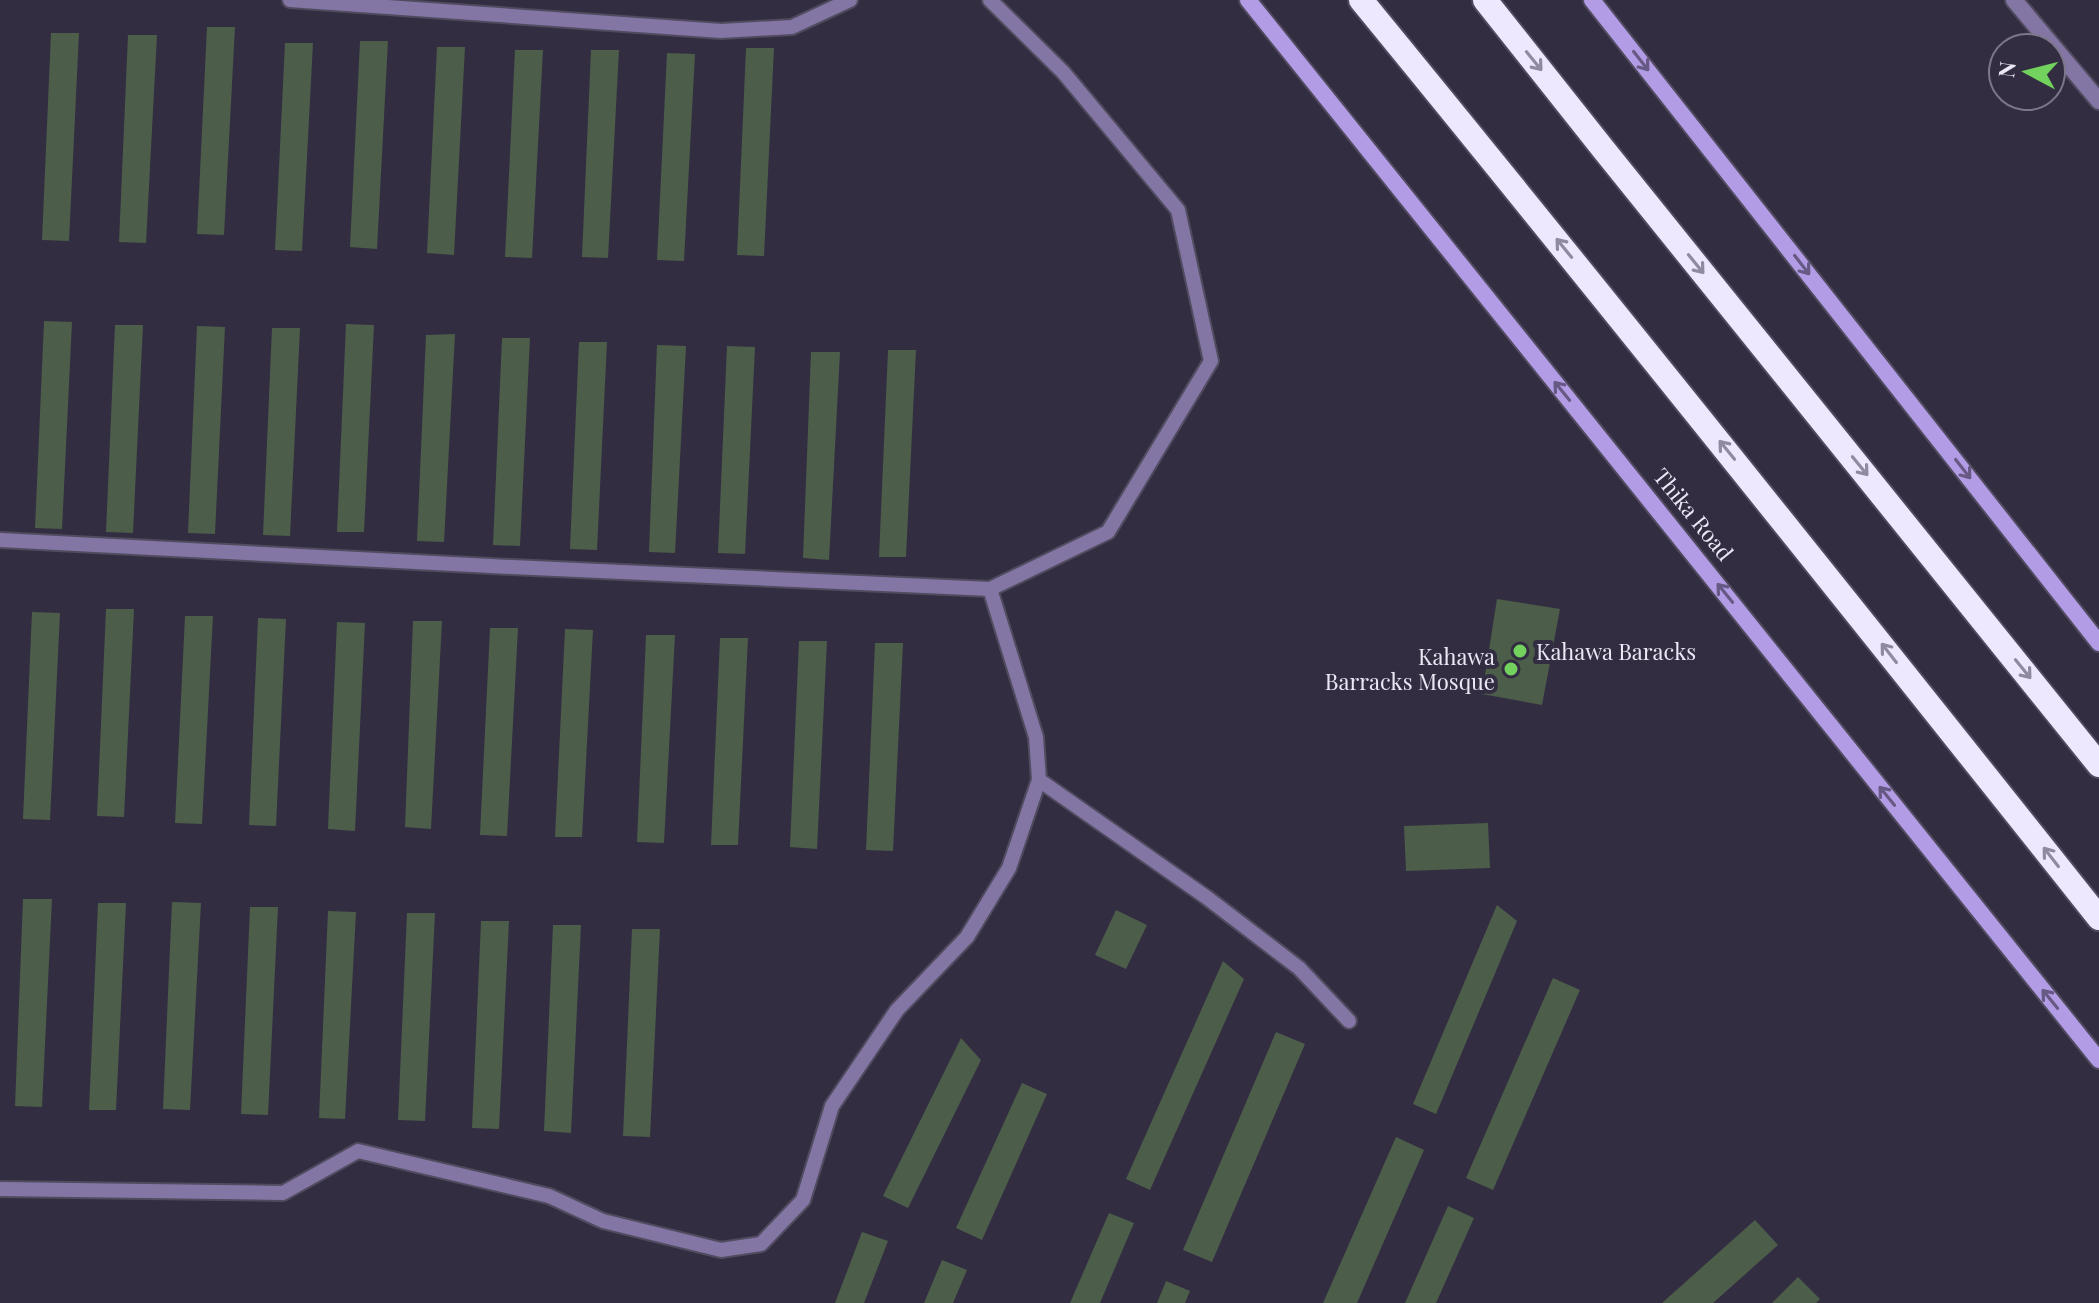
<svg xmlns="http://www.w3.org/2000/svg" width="2099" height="1303" viewBox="0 0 2099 1303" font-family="'Playfair Display',serif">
<rect width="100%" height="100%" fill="#332d42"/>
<!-- building -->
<g fill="#4c5d49">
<path d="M 207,27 L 235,27 L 224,235 L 197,234 Z"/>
<path d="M 51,33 L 79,33 L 69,241 L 42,240 Z"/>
<path d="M 128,35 L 157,35 L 146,243 L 119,242 Z"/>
<path d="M 360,41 L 388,41 L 377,249 L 350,247 Z"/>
<path d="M 285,43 L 313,43 L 302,251 L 275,250 Z"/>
<path d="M 437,47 L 465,47 L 454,255 L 427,253 Z"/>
<path d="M 746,48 L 774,48 L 764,256 L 737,255 Z"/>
<path d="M 515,50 L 543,50 L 532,258 L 505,257 Z"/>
<path d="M 591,50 L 619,50 L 608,258 L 582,257 Z"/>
<path d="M 667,53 L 695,54 L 684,261 L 657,260 Z"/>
<path d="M 44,321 L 72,322 L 62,529 L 35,528 Z"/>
<path d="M 346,324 L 374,325 L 364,532 L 337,532 Z"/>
<path d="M 115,325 L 143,325 L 133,533 L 106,532 Z"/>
<path d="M 197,326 L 225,327 L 215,534 L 188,533 Z"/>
<path d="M 272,328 L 300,328 L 290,536 L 263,535 Z"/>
<path d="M 455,334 L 444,542 L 417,541 L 426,335 Z"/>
<path d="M 502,338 L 530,338 L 520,546 L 493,545 Z"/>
<path d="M 579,342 L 607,342 L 597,550 L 570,549 Z"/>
<path d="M 657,345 L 686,346 L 675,553 L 649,552 Z"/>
<path d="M 727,346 L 755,347 L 745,554 L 718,553 Z"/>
<path d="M 888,350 L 916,350 L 906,557 L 879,557 Z"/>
<path d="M 811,352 L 840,352 L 829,560 L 803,558 Z"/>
<path d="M 1497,599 L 1560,609 L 1542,705 L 1482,694 Z"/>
<path d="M 106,609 L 134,609 L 124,817 L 97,816 Z"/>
<path d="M 32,612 L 60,613 L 50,820 L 23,819 Z"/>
<path d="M 185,616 L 213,616 L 202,824 L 175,823 Z"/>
<path d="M 258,618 L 286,619 L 276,826 L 249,825 Z"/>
<path d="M 413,621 L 442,621 L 431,829 L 405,827 Z"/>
<path d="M 337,622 L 365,623 L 355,831 L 328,829 Z"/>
<path d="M 490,628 L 518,628 L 507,836 L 480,835 Z"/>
<path d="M 565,629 L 593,630 L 582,837 L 555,837 Z"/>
<path d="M 646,635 L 675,635 L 664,843 L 637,842 Z"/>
<path d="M 720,638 L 748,638 L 738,845 L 711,845 Z"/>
<path d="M 799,641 L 827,641 L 817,849 L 790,847 Z"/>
<path d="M 875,643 L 903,643 L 893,851 L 866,850 Z"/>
<path d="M 1488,823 L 1490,868 L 1406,871 L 1404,826 Z"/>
<path d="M 23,899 L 52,899 L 42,1107 L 15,1106 Z"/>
<path d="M 172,902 L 201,903 L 190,1110 L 163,1109 Z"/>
<path d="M 98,903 L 126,903 L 116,1110 L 89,1110 Z"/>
<path d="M 1497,905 L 1517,921 L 1436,1114 L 1413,1104 Z"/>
<path d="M 250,907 L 278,907 L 268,1115 L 241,1114 Z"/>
<path d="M 1116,910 L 1147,925 L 1126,969 L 1095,955 Z"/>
<path d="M 328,911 L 356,912 L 345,1119 L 319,1118 Z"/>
<path d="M 407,913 L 435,913 L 425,1121 L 398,1120 Z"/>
<path d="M 481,921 L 509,921 L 499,1129 L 472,1128 Z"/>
<path d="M 553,925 L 581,925 L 571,1133 L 544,1131 Z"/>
<path d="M 632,929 L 660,929 L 650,1137 L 623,1136 Z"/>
<path d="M 1223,961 L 1244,979 L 1150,1190 L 1126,1179 Z"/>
<path d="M 1553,978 L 1580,990 L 1493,1190 L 1466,1178 Z"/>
<path d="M 1276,1032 L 1305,1044 L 1212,1262 L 1183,1250 Z"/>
<path d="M 961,1038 L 981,1060 L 908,1208 L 883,1196 Z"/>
<path d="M 1022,1083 L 1047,1094 L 982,1240 L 956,1228 Z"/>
<path d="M 1396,1137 L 1424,1150 L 1357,1303 L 1323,1303 Z"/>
<path d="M 1448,1206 L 1474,1218 L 1436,1303 L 1405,1303 Z"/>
<path d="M 1109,1213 L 1134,1223 L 1100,1303 L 1070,1303 Z"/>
<path d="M 1755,1220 L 1778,1245 L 1713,1303 L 1662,1303 Z"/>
<path d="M 862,1232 L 888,1241 L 864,1303 L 835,1303 Z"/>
<path d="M 942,1260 L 967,1270 L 953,1303 L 924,1303 Z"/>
<path d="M 1798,1277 L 1820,1299 L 1816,1303 L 1772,1303 Z"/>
<path d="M 1166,1281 L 1190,1291 L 1185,1303 L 1157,1303 Z"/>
</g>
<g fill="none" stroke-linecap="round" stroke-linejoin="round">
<defs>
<g id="lane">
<path d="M 290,0 L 721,31 L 792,27 L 850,0"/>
<path d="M 0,540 L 512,567 L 990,589 L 1108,532 L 1211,361 L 1178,210 L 1063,72 L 990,0"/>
<path d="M 1039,780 L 1206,897 L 1299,968 L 1349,1021"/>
<path d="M 0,1189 L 283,1193 L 358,1151 L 549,1196 L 603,1221 L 721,1250 L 761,1244 L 803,1200 L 832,1106 L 897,1010 L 967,937 L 1009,868 L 1039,780 L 1036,737 L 990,589"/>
</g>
<path id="street" d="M 2014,0 L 2099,101"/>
<g id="secondary">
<path d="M 1248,0 L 2099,1060"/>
<path d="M 1592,0 L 2099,643"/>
</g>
<g id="highway">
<path d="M 1361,0 C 1610,304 1855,611 2099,918"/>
<path d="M 1485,0 L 1604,150 L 2099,765"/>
</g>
</defs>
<!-- lane casing -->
<use href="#lane" stroke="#504b5f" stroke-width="18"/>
<!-- street casing -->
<use href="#street" stroke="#504b5f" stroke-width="20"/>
<!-- secondary casing -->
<use href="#secondary" stroke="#504b5f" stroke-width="20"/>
<!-- highway casing -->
<use href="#highway" stroke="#504b5f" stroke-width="28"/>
<!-- lane -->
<use href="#lane" stroke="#8476a4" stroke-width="14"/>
<!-- street -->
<use href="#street" stroke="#8476a4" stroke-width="16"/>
<!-- secondary -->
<use href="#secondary" stroke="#b39ce6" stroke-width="16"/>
<!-- highway -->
<use href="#highway" stroke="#eee8ff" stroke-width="24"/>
</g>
<!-- one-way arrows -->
<defs><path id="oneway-shaft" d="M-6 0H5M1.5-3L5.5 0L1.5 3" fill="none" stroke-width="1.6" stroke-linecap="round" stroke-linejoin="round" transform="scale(2)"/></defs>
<g stroke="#908aa0">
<use href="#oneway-shaft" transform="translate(1534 61) rotate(51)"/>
<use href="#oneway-shaft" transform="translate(1564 248) rotate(-129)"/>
<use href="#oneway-shaft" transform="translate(1696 264) rotate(51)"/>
<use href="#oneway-shaft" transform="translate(1727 450) rotate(-129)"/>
<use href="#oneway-shaft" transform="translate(1860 466) rotate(51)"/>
<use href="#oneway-shaft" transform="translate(1889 653) rotate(-128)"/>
<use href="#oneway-shaft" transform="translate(2023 669) rotate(51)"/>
<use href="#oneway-shaft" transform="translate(2051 857) rotate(-128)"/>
</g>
<g stroke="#665984">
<use href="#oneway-shaft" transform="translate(1641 61) rotate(52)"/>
<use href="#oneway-shaft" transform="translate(1802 265) rotate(52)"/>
<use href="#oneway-shaft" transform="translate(1562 391) rotate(-129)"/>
<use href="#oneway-shaft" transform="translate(1963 469) rotate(52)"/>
<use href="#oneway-shaft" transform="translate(1725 593) rotate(-129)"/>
<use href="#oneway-shaft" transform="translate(1887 796) rotate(-129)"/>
<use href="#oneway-shaft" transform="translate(2050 999) rotate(-129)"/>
</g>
<!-- markers -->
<g fill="#72d25d" stroke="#332d42" stroke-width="3">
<circle cx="1520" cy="651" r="8"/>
<circle cx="1511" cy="669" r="8"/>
</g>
<g text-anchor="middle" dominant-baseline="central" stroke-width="8" stroke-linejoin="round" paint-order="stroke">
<!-- street labels -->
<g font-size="22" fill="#ebe7f5" stroke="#332d42">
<text transform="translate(1694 514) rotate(51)">Thika Road</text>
</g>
<!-- poi labels -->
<g font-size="22" fill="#ebe7f5" stroke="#332d42" text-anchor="start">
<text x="1536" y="651">Kahawa Baracks</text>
<text x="1495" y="656" text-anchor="end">Kahawa<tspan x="1495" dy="25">Barracks Mosque</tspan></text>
</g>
</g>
<!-- north arrow -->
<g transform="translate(2027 72) rotate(277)"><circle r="38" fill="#332d42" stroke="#7d778a" stroke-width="2"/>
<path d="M0-6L14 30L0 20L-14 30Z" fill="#72d25d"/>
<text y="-12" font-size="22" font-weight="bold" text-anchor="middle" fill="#ebe7f5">N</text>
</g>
</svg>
